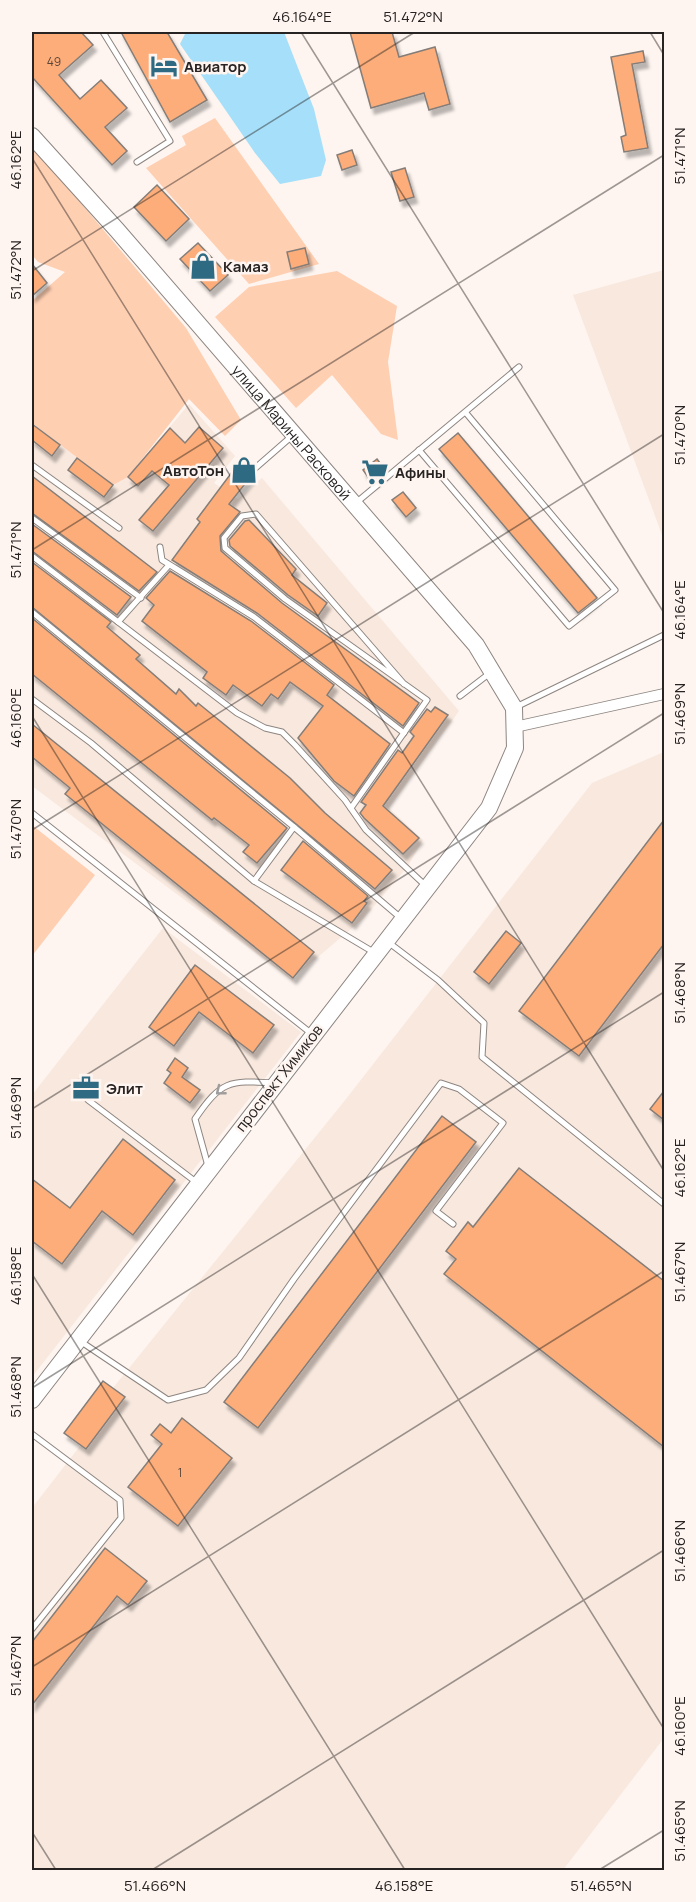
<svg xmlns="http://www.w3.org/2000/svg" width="696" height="1902" viewBox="0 0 696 1902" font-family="Manrope,sans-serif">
<defs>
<filter id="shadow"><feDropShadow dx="3.5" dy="6" stdDeviation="1.5" flood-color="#0004"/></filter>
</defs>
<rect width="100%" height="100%" fill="#fef5f0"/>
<!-- built -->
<g fill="#f8e8de">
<path d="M 664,270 L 664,540 L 573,295 Z"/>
<path d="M 189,404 L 235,456 L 214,483 L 238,499 L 262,478 L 459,711 L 389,808 L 423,840 L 408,866 L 364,918 L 293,978 L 293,981 L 32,786 L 32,423 L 113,485 L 128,477 Z"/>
<path d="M 664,752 L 664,1738 L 563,1870 L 32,1870 L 32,1508 L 80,1446 L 86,1449 L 124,1398 L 113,1388 L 346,1099 L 592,783 Z"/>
<path d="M 163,928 L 301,1032 L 32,1377 L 32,1095 Z"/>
</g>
<!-- green -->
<g fill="#ffcfb2">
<path d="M 215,118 L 319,264 L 249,284 L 146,168 L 186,145 L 182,136 Z"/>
<path d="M 32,145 L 186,328 L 241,420 L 225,436 L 189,399 L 128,477 L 113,485 L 32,423 L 32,301 L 65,272 L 38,262 L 32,255 Z"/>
<path d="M 337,271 L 397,306 L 388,362 L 398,440 L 381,434 L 332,375 L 296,408 L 215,317 L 249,287 Z"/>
<path d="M 32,825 L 95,875 L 32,956 Z"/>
</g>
<!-- water -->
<path fill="#a5dff9" d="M 186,32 L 284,32 L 314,109 L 326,160 L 321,176 L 280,184 L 255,153 L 180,44 Z"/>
<!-- building -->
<g fill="#fcad79" stroke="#857d78" stroke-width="1.5" filter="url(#shadow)">
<path d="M 32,32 L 81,32 L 93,45 L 59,75 L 80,99 L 101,80 L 127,108 L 105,127 L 127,151 L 112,165 L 32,77 Z"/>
<path d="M 121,32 L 167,32 L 207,100 L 170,122 Z"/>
<path d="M 350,32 L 392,32 L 399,57 L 435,47 L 450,104 L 429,110 L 424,93 L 371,108 Z"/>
<path d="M 643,51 L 645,62 L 632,64 L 648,148 L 624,152 L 621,137 L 626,135 L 611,57 Z"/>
<path d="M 352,150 L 357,165 L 342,170 L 337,155 Z"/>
<path d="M 405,168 L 414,197 L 400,201 L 391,172 Z"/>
<path d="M 157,185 L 189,219 L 166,241 L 134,207 Z"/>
<path d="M 198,243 L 228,275 L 210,291 L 180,259 Z"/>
<path d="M 305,248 L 309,264 L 291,269 L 287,252 Z"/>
<path d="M 32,264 L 47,283 L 32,296 Z"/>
<path d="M 32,424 L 60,445 L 52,456 L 32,440 Z"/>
<path d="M 199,427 L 223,448 L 153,531 L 139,520 L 169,485 L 152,471 L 138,486 L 128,477 L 170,428 L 185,443 Z"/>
<path d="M 458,433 L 597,598 L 578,613 L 439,449 Z"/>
<path d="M 77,458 L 113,485 L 104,497 L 68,470 Z"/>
<path d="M 377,459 L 386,471 L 372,483 L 363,470 Z"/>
<path d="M 238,464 L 252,475 L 229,504 L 240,512 L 220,536 L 221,551 L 282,603 L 419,703 L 403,726 L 257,613 L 172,560 L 200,522 L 197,519 Z"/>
<path d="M 32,476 L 157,572 L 139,591 L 32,513 Z"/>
<path d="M 403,492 L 416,508 L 406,517 L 392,500 Z"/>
<path d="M 249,520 L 296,569 L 292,575 L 327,603 L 318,616 L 288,595 L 230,546 L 229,540 L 245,521 Z"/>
<path d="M 32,524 L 131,597 L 117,615 L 32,551 Z"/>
<path d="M 32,562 L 111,622 L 107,627 L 140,655 L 136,659 L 176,694 L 179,689 L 196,706 L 198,703 L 290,778 L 325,813 L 392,870 L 375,889 L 32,607 Z"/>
<path d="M 170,571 L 251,621 L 334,685 L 327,695 L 390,744 L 354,796 L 334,781 L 298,738 L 323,706 L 290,682 L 278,699 L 271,694 L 262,706 L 233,685 L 226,695 L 203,678 L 207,672 L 142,621 L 154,605 L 146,598 Z"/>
<path d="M 32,618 L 287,828 L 257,863 L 243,852 L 249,845 L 214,818 L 212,820 L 32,674 Z"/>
<path d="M 435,707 L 448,715 L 383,806 L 419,838 L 403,854 L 364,818 L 360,813 L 366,805 L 361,802 L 398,750 L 402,753 L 414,736 L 410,732 L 427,709 L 431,712 Z"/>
<path d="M 32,724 L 314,952 L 293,978 L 65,794 L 70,788 L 32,757 Z"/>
<path d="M 664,820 L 664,944 L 579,1056 L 519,1011 Z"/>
<path d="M 303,841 L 368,896 L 364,901 L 367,903 L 352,923 L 281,870 Z"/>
<path d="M 506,931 L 521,943 L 489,984 L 474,972 Z"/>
<path d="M 195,965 L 274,1025 L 253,1053 L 199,1012 L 174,1046 L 149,1027 Z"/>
<path d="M 175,1058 L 188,1068 L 182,1077 L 200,1090 L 190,1103 L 164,1083 L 171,1073 L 167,1070 Z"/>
<path d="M 664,1091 L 664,1120 L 650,1109 Z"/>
<path d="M 442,1116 L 476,1142 L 258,1428 L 224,1402 Z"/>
<path d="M 123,1139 L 175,1180 L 133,1235 L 102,1211 L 62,1264 L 32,1241 L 32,1179 L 70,1208 Z"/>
<path d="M 519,1168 L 664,1281 L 664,1447 L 444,1274 L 456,1259 L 446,1251 L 468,1222 L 473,1227 Z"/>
<path d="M 103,1381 L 125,1397 L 86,1449 L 64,1433 Z"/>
<path d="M 182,1418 L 232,1458 L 178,1526 L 128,1487 L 162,1444 L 151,1435 L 160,1424 L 171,1433 Z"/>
<path d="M 105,1548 L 147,1581 L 128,1605 L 117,1596 L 32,1705 L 32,1642 Z"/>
</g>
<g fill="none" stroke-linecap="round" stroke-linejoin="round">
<defs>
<g id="service">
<path d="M 103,32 L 170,141 L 137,162"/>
<path d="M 419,450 L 569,626 L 615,590 L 466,413"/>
<path d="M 32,465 L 119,528"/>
<path d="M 253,470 L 292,436"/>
<path d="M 357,502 L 519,367"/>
<path d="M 32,518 L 141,598"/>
<path d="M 160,547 L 162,560 L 254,617 L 404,733"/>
<path d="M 32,556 L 237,713 L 265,728 L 282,732 L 295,745 L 345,800 L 366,830 L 427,887"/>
<path d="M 32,612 L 294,827"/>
<path d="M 118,622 L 169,565"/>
<path d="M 460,696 L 490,673"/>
<path d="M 32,699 L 91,743 L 254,881 L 375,953"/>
<path d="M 516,707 L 664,635"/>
<path d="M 351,808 L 427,700 L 285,599 L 225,548 L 224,538 L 242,516 L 256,514 L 404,684"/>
<path d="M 32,813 L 312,1034"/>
<path d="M 254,881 L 294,827 L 402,919"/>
<path d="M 388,942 L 438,980 L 484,1023 L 482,1057 L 664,1204"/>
<path d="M 88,1100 L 196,1182"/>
<path d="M 208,1166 L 195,1119 C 221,1081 229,1080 273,1083"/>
<path d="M 80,1341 L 168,1400 L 206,1390 L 239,1358 L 294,1279 L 441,1083 L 459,1089 L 503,1123 L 436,1211 L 453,1224"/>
<path d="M 32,1434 L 120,1500 L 121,1518 L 32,1629"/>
</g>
<path id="minor" d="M 515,727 L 664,694"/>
<g id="secondary">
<path id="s1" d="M 32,136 L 117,230 L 476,645 L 514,708 L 515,748 L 489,808 L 32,1400"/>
</g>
</defs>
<!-- service casing -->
<use href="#service" stroke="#8d8580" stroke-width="7"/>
<!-- minor casing -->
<use href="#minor" stroke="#8d8580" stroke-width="12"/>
<!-- secondary casing -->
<use href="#secondary" stroke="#8d8580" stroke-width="18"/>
<!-- service -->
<use href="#service" stroke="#fff" stroke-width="5"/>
<!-- minor -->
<use href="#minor" stroke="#fff" stroke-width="10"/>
<!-- secondary -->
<use href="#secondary" stroke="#fff" stroke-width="16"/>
</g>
<!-- one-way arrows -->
<defs><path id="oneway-chevron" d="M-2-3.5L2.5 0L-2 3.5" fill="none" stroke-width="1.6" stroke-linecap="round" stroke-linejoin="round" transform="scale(1.5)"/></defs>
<use stroke="#9e9c9c" href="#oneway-chevron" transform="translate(220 1091) rotate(141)"/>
<!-- ticks -->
<path fill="none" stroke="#272322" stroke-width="1.5" stroke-opacity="0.45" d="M 301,32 L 664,613M 650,32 L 664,55M 32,158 L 664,1171M 32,271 L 415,32M 32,550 L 664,155M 32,716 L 664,1729M 32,830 L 664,434M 32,1109 L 664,713M 32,1274 L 405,1870M 32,1388 L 664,992M 32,1667 L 664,1271M 32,1832 L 56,1870M 152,1870 L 664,1550M 599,1870 L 664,1830"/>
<!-- icons -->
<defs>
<symbol id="hotel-bare" viewBox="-9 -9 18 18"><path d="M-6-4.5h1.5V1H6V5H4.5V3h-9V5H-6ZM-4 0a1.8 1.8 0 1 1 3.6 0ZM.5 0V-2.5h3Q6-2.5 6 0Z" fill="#2e6a81" stroke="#fef5f0" stroke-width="2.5" paint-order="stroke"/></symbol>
<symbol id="shop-bare" viewBox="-9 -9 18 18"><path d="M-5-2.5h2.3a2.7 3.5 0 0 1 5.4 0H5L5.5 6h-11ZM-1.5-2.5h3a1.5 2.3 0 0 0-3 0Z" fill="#2e6a81" stroke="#fef5f0" stroke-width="2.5" paint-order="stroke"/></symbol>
<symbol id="supermarket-bare" viewBox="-9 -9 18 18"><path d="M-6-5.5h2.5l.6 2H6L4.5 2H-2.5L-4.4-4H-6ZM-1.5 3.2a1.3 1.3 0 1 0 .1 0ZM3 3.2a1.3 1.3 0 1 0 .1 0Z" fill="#2e6a81" stroke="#fef5f0" stroke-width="2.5" paint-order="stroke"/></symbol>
<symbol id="office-bare" viewBox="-9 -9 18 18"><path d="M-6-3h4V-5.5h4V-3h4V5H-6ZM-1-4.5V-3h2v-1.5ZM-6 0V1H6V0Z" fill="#2e6a81" stroke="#fef5f0" stroke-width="2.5" paint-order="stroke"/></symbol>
</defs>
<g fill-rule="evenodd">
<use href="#hotel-bare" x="145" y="47" width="38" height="38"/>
<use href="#shop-bare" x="184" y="247" width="38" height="38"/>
<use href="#shop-bare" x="225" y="451" width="38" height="38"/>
<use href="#supermarket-bare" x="356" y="453" width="38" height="38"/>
<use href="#office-bare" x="67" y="1069" width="38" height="38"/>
</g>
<g text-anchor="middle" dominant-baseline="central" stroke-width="5" stroke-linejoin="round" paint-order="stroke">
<!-- number labels -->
<g font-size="12" fill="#5c4638">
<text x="54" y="61">49</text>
<text x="180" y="1472">1</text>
</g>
<!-- poi labels -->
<g font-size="15" font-weight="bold" fill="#272322" stroke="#fef5f0" text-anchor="start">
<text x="184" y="66">Авиатор</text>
<text x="223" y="266">Камаз</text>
<text x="224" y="470" text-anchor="end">АвтоТон</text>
<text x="395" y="472">Афины</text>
<text x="106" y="1088">Элит</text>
</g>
<!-- street labels -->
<g font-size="15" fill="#272322" stroke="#fef5f0">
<text stroke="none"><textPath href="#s1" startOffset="394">улица Марины Расковой</textPath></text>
<text transform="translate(279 1078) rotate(-52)">проспект Химиков</text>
</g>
</g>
<!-- border -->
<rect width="696" height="1902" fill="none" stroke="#fef5f0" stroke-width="66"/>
<rect x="33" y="33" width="630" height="1836" fill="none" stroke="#272322" stroke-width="2"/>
<g font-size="15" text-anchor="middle" fill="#272322">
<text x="302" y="22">46.164°E</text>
<text x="413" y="22">51.472°N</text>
<text transform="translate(680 156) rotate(-90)" y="5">51.471°N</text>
<text transform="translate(16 160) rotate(-90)" y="5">46.162°E</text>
<text transform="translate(16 270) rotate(-90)" y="5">51.472°N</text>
<text transform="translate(680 435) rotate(-90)" y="5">51.470°N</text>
<text transform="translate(16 550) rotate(-90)" y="5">51.471°N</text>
<text transform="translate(680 610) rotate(-90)" y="5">46.164°E</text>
<text transform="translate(680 714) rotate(-90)" y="5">51.469°N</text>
<text transform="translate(16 718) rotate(-90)" y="5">46.160°E</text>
<text transform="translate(16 829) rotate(-90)" y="5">51.470°N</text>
<text transform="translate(680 993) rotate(-90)" y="5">51.468°N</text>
<text transform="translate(16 1108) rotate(-90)" y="5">51.469°N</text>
<text transform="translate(680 1168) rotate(-90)" y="5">46.162°E</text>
<text transform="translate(680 1272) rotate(-90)" y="5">51.467°N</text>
<text transform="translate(16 1276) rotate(-90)" y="5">46.158°E</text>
<text transform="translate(16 1387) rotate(-90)" y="5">51.468°N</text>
<text transform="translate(680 1551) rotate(-90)" y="5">51.466°N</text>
<text transform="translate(16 1666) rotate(-90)" y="5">51.467°N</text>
<text transform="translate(680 1726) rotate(-90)" y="5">46.160°E</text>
<text transform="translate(680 1831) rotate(-90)" y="5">51.465°N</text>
<text x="155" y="1891">51.466°N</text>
<text x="404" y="1891">46.158°E</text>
<text x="601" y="1891">51.465°N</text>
</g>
</svg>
